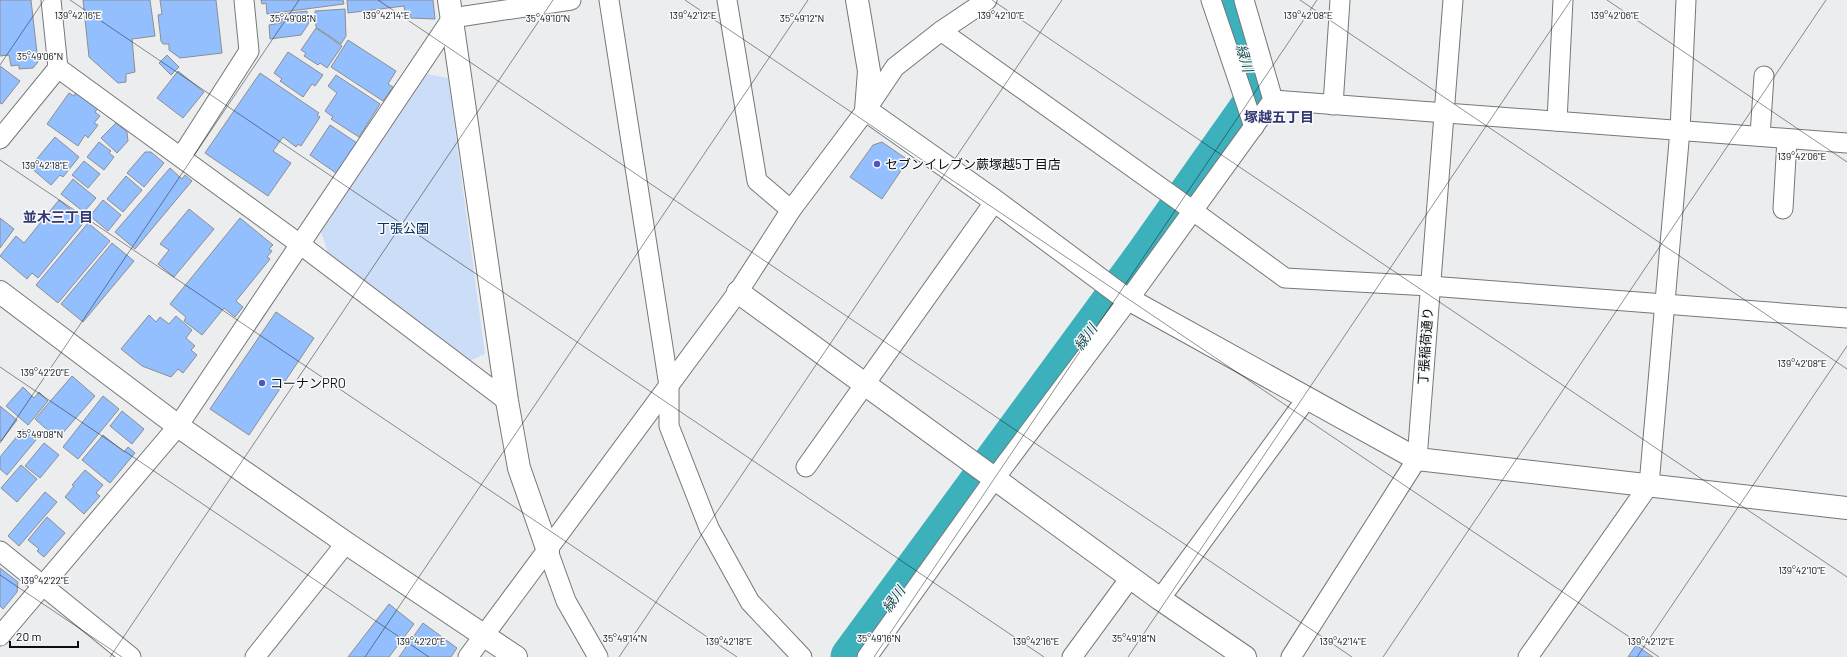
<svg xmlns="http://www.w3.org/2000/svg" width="1847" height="657" viewBox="0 0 1847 657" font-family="Barlow,'Noto Sans JP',sans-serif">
<rect width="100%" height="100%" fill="#ecedee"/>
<!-- green -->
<path fill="#cbddf7" d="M 427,74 L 448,78 L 485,354 L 469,361 L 328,253 L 321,232 Z"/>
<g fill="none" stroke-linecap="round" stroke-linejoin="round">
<!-- river -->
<path stroke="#3cb1bc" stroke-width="41" d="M 851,657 L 1146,255 L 1256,99 L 1229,0"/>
</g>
<!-- building -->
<g fill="#94bfff" stroke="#8d8e8f">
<path d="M 0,0 L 31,0 L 38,62 L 33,68 L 19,69 L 19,65 L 11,66 L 9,55 L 0,56 Z"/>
<path d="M 83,0 L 150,0 L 155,36 L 132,39 L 135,72 L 126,74 L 126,82 L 118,83 L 89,57 Z"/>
<path d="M 160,0 L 216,0 L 222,53 L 180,58 L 169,50 L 169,44 L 163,44 L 161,41 L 158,15 L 162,14 Z"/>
<path d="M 261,0 L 343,0 L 344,4 L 267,14 L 266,3 L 262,4 Z"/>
<path d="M 347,0 L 433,0 L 435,19 L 410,18 L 410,13 L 405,13 L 404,6 L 348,13 Z"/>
<path d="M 345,9 L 346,36 L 341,44 L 316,27 L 315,11 Z"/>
<path d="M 307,11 L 309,23 L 301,35 L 270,39 L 269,25 L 281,23 L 281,14 Z"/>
<path d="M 316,28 L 342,46 L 327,68 L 320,63 L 318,65 L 304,56 L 306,53 L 301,50 Z"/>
<path d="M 348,40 L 396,71 L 388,84 L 393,87 L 383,101 L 331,67 Z"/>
<path d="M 288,52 L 323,75 L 315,86 L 312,84 L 303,97 L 280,81 L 282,79 L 274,73 Z"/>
<path d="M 167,55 L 179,67 L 171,75 L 159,63 Z"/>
<path d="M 0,66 L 20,81 L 2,104 L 0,103 Z"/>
<path d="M 178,71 L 204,92 L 183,118 L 157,98 Z"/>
<path d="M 260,73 L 319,113 L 317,115 L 320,117 L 301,146 L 298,144 L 296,147 L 283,137 L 273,151 L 291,163 L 268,196 L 205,153 Z"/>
<path d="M 336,75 L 380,104 L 359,137 L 331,119 L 333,117 L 325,111 L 337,93 L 328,86 Z"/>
<path d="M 76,92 L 98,108 L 95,112 L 100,116 L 94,123 L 98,125 L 88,138 L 85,135 L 78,146 L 47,124 L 69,93 L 74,96 Z"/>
<path d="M 116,123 L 127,132 L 128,141 L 117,153 L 101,138 Z"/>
<path d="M 330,125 L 357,143 L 336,173 L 310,155 Z"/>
<path d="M 55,137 L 79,157 L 63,177 L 60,175 L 51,185 L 30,167 Z"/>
<path d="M 99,142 L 111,151 L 109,153 L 114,157 L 104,170 L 87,157 Z"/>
<path d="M 882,142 L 908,160 L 882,199 L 850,177 L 873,145 Z"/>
<path d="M 145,152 L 151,152 L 164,163 L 144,187 L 127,173 Z"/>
<path d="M 84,161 L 100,174 L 88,188 L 72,175 Z"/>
<path d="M 170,168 L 182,179 L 185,175 L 192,181 L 135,249 L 115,232 Z"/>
<path d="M 126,176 L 142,190 L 123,212 L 107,199 Z"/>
<path d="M 73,179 L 96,198 L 84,212 L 61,194 Z"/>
<path d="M 59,200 L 85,221 L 38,278 L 32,273 L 27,279 L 0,256 L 16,236 L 24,243 Z"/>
<path d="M 103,200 L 121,215 L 108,231 L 90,216 Z"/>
<path d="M 189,209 L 214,229 L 174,277 L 158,264 L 169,250 L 160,244 Z"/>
<path d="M 0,218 L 14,229 L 0,248 Z"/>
<path d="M 240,218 L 273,245 L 269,249 L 272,251 L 267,257 L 270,259 L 236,301 L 243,307 L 235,317 L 224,308 L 202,335 L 184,321 L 186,317 L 170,304 Z"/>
<path d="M 88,223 L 110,241 L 58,303 L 36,285 Z"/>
<path d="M 112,243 L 134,261 L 83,322 L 61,304 Z"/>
<path d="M 276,312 L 314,338 L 249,435 L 210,409 Z"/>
<path d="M 149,315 L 156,322 L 160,317 L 169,324 L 176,316 L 192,330 L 186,338 L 195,346 L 191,350 L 197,355 L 183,373 L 178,369 L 171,377 L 142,366 L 121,349 Z"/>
<path d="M 72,376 L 95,396 L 61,435 L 56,430 L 52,434 L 35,419 Z"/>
<path d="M 23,387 L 34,398 L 39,392 L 48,401 L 28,425 L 6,406 Z"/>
<path d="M 103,396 L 119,409 L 78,459 L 63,447 Z"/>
<path d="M 0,406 L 17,420 L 1,441 L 0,440 Z"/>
<path d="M 122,411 L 144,429 L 132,444 L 110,426 Z"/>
<path d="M 23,429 L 36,440 L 7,475 L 0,469 L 0,457 Z"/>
<path d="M 103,435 L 124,452 L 128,447 L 135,453 L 110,483 L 82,460 Z"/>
<path d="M 44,443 L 59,455 L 40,478 L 25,466 Z"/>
<path d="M 21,465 L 37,479 L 17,502 L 1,488 Z"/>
<path d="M 85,470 L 103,485 L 96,493 L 100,496 L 84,514 L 65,497 L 74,486 L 72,485 Z"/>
<path d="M 45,492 L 57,502 L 19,546 L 8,536 Z"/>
<path d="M 47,517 L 65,533 L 44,557 L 37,551 L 39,549 L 28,540 Z"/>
<path d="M 0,568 L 18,582 L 17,592 L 3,609 L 0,606 Z"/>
<path d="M 389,604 L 414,624 L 389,657 L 348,657 Z"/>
<path d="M 423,623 L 457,648 L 451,657 L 399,657 Z"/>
<path d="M 1636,645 L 1653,657 L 1628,657 Z"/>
</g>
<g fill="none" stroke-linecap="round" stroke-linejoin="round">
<defs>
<g id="street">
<path d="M 609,0 L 669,386 L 669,426 L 709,528 L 750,602 L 802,657"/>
<path d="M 727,0 L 757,181 L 791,210"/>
<path d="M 1211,0 L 1254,127"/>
<path d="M 941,31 L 1174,197 L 1285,278 L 1430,286 L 1847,318"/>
<path d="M 58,68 L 301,245 L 507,401"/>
<path d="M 1273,100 L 1847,143"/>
<path d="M 1333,105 L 1340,0"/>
<path d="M 1557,121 L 1563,0"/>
<path d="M 1760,136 L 1764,76"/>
<path d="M 0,139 L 58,68 L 51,0"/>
<path d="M 181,157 L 249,51 L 244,0"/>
<path d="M 1783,209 L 1787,139"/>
<path d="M 806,467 L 995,201"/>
<path d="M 0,551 L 131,657"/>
<path d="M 548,551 L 566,601 L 598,657"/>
<path d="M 1160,599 L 1307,398"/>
<path d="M 0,636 L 178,426 L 452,18 L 571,0"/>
<path d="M 255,657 L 346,543"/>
<path d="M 468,657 L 738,292 L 791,210 L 866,110 L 895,67 L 941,31 L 987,0"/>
<path d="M 867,657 L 995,478 L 1129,299 L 1273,100 L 1244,0"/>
<path d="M 1072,657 L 1130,578"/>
<path d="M 1291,657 L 1417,459 L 1453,0"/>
<path d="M 1528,657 L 1649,485 L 1680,130 L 1686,0"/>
</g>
<g id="secondary">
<path d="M 449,0 L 507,401 L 519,468 L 548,551"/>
<path d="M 857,0 L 869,71 L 866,110 L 995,201 L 1121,295 L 1417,459 L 1847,508"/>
<path d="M 0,292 L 178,426 L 346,543 L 516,657"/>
<path d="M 738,292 L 1160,599 L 1245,657"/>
</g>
</defs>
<!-- street casing -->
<use href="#street" stroke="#767778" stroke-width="21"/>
<!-- secondary casing -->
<use href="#secondary" stroke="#767778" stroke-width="24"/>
<!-- street -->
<use href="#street" stroke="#fff" stroke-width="19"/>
<!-- secondary -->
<use href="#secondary" stroke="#fff" stroke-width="22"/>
</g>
<!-- ticks -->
<path fill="none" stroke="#0d0e0e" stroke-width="1" stroke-opacity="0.45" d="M 70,0 L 1044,657M 378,0 L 1352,657M 685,0 L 1659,657M 992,0 L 1847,577M 1300,0 L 1847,369M 1607,0 L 1847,162M 0,65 L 44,0M 0,160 L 737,657M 0,367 L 429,657M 0,443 L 299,0M 0,575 L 122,657M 110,657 L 553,0M 365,657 L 808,0M 619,657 L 1062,0M 874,657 L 1317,0M 1128,657 L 1571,0M 1383,657 L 1826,0M 1637,657 L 1847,346"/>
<!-- markers -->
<g fill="#5252c9" stroke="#f9fafc" stroke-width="1.5">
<circle cx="877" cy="164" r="4"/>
<circle cx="262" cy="383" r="4"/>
</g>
<g text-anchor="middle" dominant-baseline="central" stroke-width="3" stroke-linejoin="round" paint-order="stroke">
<!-- poi labels -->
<g font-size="13" fill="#0d0e0e" stroke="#f9fafc" text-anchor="start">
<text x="885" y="164">セブンイレブン蕨塚越5丁目店</text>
<text x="270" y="383">コーナンPRO</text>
</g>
<!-- park labels -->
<g font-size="13" fill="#042d64" stroke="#f9fafc">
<text x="403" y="228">丁張公園</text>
</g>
<!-- street labels -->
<g font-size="13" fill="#0d0e0e" stroke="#f9fafc">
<text transform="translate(1425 346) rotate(-86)">丁張稲荷通り</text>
</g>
<!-- water labels -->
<g font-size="14" font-style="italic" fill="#16494d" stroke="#f9fafc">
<text transform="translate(1245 58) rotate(74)">緑川</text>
<text transform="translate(1085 337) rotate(-54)">緑川</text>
<text transform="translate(893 599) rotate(-54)">緑川</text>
</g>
<!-- neighbourhood labels -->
<g font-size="14" font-weight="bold" fill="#333772" stroke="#f9fafc">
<text x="1279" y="116">塚越五丁目</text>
<text x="58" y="216">並木三丁目</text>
</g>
</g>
<g font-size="10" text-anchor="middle" fill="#0d0e0e" stroke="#f9fafc" stroke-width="3" stroke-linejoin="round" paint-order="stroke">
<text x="78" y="19">139°42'16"E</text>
<text x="386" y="19">139°42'14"E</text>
<text x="693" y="19">139°42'12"E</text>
<text x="1308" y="19">139°42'08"E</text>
<text x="1001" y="19">139°42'10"E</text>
<text x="1615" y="19">139°42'06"E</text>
<text x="293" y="22">35°49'08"N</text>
<text x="548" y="22">35°49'10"N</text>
<text x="802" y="22">35°49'12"N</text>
<text x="40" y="60">35°49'06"N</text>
<text x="1802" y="160">139°42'06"E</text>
<text x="45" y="169">139°42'18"E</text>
<text x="1802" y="367">139°42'08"E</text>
<text x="45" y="376">139°42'20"E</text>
<text x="40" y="438">35°49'08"N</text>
<text x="1802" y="574">139°42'10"E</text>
<text x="45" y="584">139°42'22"E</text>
<text x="625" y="642">35°49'14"N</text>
<text x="879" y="642">35°49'16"N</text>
<text x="1134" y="642">35°49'18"N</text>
<text x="421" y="645">139°42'20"E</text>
<text x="729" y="645">139°42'18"E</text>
<text x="1036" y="645">139°42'16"E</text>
<text x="1343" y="645">139°42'14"E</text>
<text x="1651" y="645">139°42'12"E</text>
</g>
<!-- scale -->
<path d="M10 641v6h68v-6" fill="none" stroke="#0d0e0e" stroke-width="2"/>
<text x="16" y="641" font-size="12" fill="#0d0e0e" stroke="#f9fafc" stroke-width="3" paint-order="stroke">20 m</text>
</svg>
